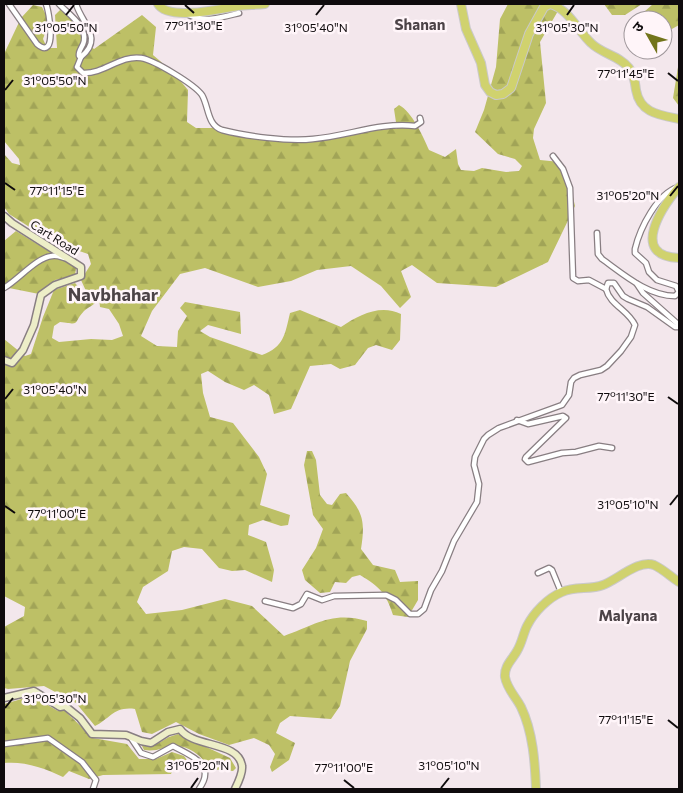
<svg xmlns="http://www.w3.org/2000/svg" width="683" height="793" viewBox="0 0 683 793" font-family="Commissioner,'Noto Sans Devanagari',sans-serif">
<defs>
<pattern id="forest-firs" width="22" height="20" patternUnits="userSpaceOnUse" patternTransform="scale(1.25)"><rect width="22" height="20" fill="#bdc066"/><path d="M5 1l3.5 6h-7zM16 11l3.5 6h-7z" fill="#a1a457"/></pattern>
</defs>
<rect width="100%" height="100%" fill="#f3e7ec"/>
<!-- forest -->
<g fill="url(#forest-firs)">
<path d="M 508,4 L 562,4 L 540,42 L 546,103 L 534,129 L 533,138 L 540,160 L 560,162 L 569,179 L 575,206 L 548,262 L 496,287 L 437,283 L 412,265 L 401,271 L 411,297 L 400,308 L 381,286 L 351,266 L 317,270 L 291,281 L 258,287 L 205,268 L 180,274 L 152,311 L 141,336 L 157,346 L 177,347 L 178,331 L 187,316 L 180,308 L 185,302 L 240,312 L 241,334 L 208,325 L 200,331 L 210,337 L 262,355 C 284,347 285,334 290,313 L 300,310 L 341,327 C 359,315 380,304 401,314 L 400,340 L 392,350 L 376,345 L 368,348 L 355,365 L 340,369 L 331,364 L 310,366 L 291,409 L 274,414 L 269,395 L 254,385 L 244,390 L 225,382 L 208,371 L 201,374 L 203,393 L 210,417 L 233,423 L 259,457 L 267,474 L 260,505 L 290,515 L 288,525 L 281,526 L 263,520 L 249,525 L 248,535 L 266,542 L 274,570 L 272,582 L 245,570 L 232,571 L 219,568 L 202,549 L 184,547 L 172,551 L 168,571 L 143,587 L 137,602 L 146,614 L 182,610 L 225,599 L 252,606 L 284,636 C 315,625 332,611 367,621 L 367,629 L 350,661 L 340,706 L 331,719 L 290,716 L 280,723 L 276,733 L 295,743 L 289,760 L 272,772 L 270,767 L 275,754 L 269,745 L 254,738 L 229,745 L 199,734 L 176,722 L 152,734 L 142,732 L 135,709 C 114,706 110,719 95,726 L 76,703 L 44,686 L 8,689 L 4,688 L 4,627 L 24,616 L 25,607 L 4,596 L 4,339 L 25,356 L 31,354 L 43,317 L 54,290 L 75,283 L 85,294 L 97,300 C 94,306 88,307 84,311 C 72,324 82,325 60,322 L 54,326 L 52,338 L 59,342 L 91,339 L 112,340 L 123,336 L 119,324 L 109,309 L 100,307 L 99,298 L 86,291 L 81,280 L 91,264 L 88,254 L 53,242 L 9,214 L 4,207 L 4,154 L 12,163 L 20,165 L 19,159 L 4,141 L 4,54 L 21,18 L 33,5 L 42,7 L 49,21 L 43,39 L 47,48 L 57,48 L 55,15 L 61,9 C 71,18 83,29 85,42 L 94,49 L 142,15 L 156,27 L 153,55 L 173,72 L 188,90 L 187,122 L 196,128 L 220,128 L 255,137 L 306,142 L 380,128 L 397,129 L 394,109 L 399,105 C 412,112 423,136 429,150 L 445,157 L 456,149 L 458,164 L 461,170 L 474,171 L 482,168 L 506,172 L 519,171 L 522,166 L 515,159 L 498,154 L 475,132 L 484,110 L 496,67 L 500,19 Z"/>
<path d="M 604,4 L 642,4 L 625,15 L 612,15 Z"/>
<path d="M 653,4 L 679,4 L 679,25 L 663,34 L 663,20 L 635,20 Z"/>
<path d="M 679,61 L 679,106 L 673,98 Z"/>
<path d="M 16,231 L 76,268 L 75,276 L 55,280 L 39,294 L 4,287 L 4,241 Z"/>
<path d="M 307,451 L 312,451 L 316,460 L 320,495 L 327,504 L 332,505 L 340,494 L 346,493 C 364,513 365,523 361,549 L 373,565 L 395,570 L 400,582 L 418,581 L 418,600 L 408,617 L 393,615 C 386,593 380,587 360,575 L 352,577 L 346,583 L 335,582 L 330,592 L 320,593 L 305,580 L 302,570 L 316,548 L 323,529 L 313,515 L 304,465 Z"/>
<path d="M 32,696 L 58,711 L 65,711 L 93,738 L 127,744 L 139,759 L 156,759 L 172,752 L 184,756 L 190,764 L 174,767 L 171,774 L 103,775 L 89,779 L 69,771 L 63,777 C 45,768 24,761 4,763 L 4,704 Z"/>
<path d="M 178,734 L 230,758 L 236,768 L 233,771 L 210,769 C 204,758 189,745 175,746 C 163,747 157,752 144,750 L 142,746 L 157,744 L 169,737 Z"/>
</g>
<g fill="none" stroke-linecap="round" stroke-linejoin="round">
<defs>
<g id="minor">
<path d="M 9,4 L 37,44 C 58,62 49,11 46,4"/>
<path d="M 59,4 C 67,13 87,26 84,41 C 83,47 78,50 79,56 L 81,57 C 104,38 82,24 76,4"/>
<path d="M 189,15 C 205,23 223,17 239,13"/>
<path d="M 81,57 L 77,67 L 83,73 C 104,74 120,55 141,58 C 154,60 194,84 202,95 C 209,107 207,125 222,130 C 245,136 289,142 313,139 C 348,136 380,122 415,126 L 421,122 L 420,118"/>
<path d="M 553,156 L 563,169 L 570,188 L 573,278 L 578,281 L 589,280 L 606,289"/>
<path d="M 597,233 L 598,254 L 602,259 C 623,274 648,296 675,296 L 679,292 L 676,286 L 657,280 L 649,272 L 646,263 L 635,253 L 635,249 C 640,228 657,194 678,187"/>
<path d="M 637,284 L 643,293 L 679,325"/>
<path d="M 4,288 C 18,280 37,257 52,256 C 56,255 61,257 65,258"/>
<path d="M 517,420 L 528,424 L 563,416 L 566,418 L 526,457 L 525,459 L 528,462 L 562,453 L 576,452 L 599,446 L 612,448"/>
<path d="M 538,573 L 549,568 L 552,570 L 561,592"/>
<path d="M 265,601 L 293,608 L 301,604 L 307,594 L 322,600 L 334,596 L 386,595 L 396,600 L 410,614 L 418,614 L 424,609 L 431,590 L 442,571 L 454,541 L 477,502 L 479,484 L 474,465 L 475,457 L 484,439 L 488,435 L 499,428 L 562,405 L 569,395 L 571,382 L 574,378 L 580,375 L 601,370 L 607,366 L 621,351 L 631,337 L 635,325 C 628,310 610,305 606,289 L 608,283 L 614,283 L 623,296 L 628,299 L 647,307 L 675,327 L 679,327"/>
<path d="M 131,738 L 141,753 L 153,757 L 173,746 C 191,756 217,764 199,789"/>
<path d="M 4,744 L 48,738 L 82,762 L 96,780 L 93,789"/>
</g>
<g id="secondary">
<path d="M 4,216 L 12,223 L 81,267 L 81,276 L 55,285 L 41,295 L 34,325 L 23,350 L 12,363 L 4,360"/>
<path d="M 4,698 L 34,691 L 60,707 L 65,706 L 80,718 L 92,734 L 126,735 L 141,741 L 151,743 L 168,732 L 180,729 C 193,748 239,741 242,766 C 243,773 238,783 235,789"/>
</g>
<g id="trunk">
<path d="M 158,4 C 168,21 220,9 238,6 C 247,5 256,5 265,4"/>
<path d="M 461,4 L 466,29 L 481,63 L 485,85 L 490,92 L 496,95 L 503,94 L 511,88 L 529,34 L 544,7 L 550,4 C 569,9 578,31 591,43 C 602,54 620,56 629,68 C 634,74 635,82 636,90 C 640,113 659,115 679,119"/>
<path d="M 679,187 C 662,207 629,256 679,258"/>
<path d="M 536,789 C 535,762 533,732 521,707 C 516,697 507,689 505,677 C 504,666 512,660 517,651 C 522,643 523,634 527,626 C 534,612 548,598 562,592 C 575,586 590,590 603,585 C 617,580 639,559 654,565 C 663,569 671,577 679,582"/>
</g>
</defs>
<!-- minor casing -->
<use href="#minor" stroke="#887e82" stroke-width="7"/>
<!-- secondary casing -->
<use href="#secondary" stroke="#887e82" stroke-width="9"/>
<!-- trunk casing -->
<use href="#trunk" stroke="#cac9ca" stroke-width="10"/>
<!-- minor -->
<use href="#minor" stroke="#fff" stroke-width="4.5"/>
<!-- secondary -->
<use href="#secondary" stroke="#edeec8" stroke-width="6"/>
<!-- trunk -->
<use href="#trunk" stroke="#d0d26e" stroke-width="8"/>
</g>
<!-- ticks -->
<path fill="none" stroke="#0f0b0d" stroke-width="2" d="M 185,5 L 194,13M 66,15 L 74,5M 316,15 L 324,5M 567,15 L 574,5M 668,73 L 678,81M 5,90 L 13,80M 5,183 L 15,190M 670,196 L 678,186M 668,397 L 678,404M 5,399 L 13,389M 670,505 L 678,495M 5,506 L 15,513M 5,708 L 13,698M 668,720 L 678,728M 344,780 L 354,788M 191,788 L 198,778M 441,788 L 449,778"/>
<g text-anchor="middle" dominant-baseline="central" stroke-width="5" stroke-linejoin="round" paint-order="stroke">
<!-- street labels -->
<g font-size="12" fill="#0f0b0d" stroke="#fff5f9">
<text transform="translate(55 237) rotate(32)">Cart Road</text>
</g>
<!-- quarter labels -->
<g font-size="15" font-weight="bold" fill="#4c4347" stroke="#fff5f9">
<text x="420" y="24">Shanan</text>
<text x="628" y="615">Malyana</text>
</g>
<!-- district labels -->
<g font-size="18" font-weight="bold" fill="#4c4347" stroke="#fff5f9">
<text x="113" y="294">Navbhahar</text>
</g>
</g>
<g font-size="12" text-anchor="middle" fill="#0f0b0d" stroke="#fff5f9" stroke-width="5" stroke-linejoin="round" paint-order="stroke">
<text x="194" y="30">77°11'30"E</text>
<text x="66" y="32">31°05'50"N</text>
<text x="316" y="32">31°05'40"N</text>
<text x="567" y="32">31°05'30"N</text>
<text x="626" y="78">77°11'45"E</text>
<text x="55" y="85">31°05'50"N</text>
<text x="57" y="195">77°11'15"E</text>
<text x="628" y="200">31°05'20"N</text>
<text x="55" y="394">31°05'40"N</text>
<text x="626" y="401">77°11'30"E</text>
<text x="628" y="509">31°05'10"N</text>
<text x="57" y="518">77°11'00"E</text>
<text x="55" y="703">31°05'30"N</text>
<text x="626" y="724">77°11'15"E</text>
<text x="198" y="770">31°05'20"N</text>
<text x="449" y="770">31°05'10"N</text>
<text x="344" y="772">77°11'00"E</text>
</g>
<!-- border -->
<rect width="683" height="793" fill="none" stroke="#0f0b0d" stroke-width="10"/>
<!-- north arrow -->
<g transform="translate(648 35) rotate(309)"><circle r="24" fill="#fff5f9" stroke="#9f979b"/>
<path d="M0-4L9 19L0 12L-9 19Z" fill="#72741b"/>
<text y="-8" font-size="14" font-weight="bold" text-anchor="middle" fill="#0f0b0d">उ</text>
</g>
</svg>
